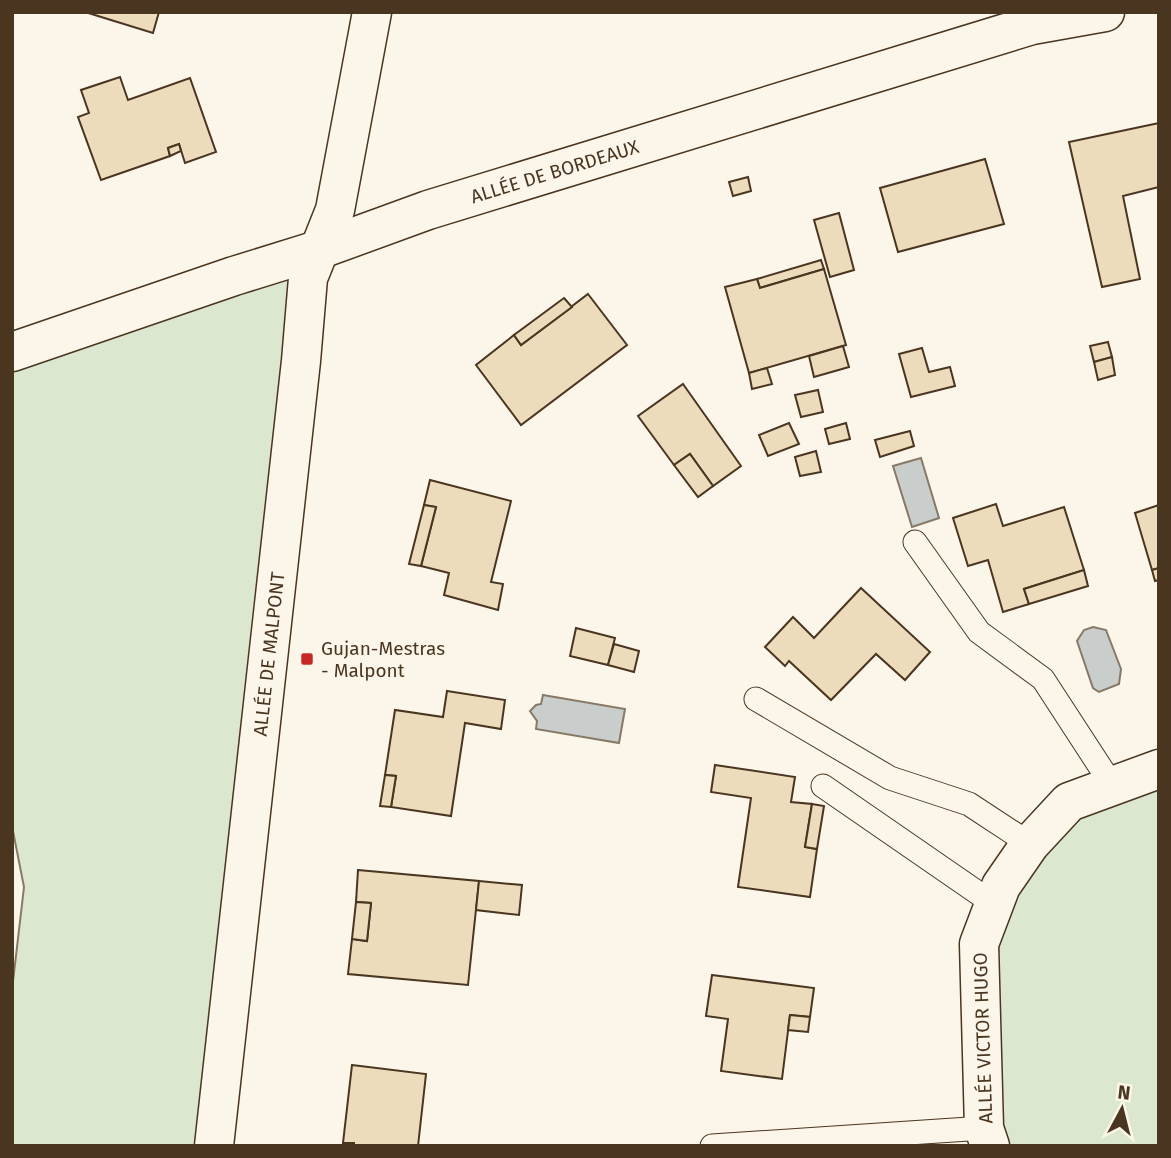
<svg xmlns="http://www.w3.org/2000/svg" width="1171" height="1158" viewBox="0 0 1171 1158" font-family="'Fira Sans',sans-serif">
<rect width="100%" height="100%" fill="#fbf6e9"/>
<!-- green -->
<g fill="#dce7d0" stroke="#887966" stroke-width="2">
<path d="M 321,249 L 214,1146 L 12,1146 L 12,990 L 24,887 L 12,826 L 12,352 Z"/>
<path d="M 1159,769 L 1159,1146 L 990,1146 L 1001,886 L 1069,802 Z"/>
</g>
<!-- water -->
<g fill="#c9cecd" stroke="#887966" stroke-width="2">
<path d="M 921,458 L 939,518 L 912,527 L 893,466 Z"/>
<path d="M 1093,627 L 1106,630 L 1121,669 L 1119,684 L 1099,692 L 1093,688 L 1077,641 L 1084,630 Z"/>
<path d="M 543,695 L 625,709 L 619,743 L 536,729 L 537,721 L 530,711 L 536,705 L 541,704 Z"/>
</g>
<!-- building -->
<g fill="#ecdcbc" stroke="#4a3520" stroke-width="2">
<path d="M 85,12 L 159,12 L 153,33 Z"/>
<path d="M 120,77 L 128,100 L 190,78 L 216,152 L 185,163 L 179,144 L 168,148 L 170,156 L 101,180 L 78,117 L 89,113 L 81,90 Z"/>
<path d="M 1159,123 L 1159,187 L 1123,196 L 1140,279 L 1102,287 L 1069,142 Z"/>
<path d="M 179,144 L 181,151 L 170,156 L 168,148 Z"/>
<path d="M 985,159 L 1004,224 L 898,252 L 880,188 Z"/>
<path d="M 748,177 L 751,191 L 733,196 L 729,182 Z"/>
<path d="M 839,213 L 854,270 L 830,277 L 814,220 Z"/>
<path d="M 821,260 L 824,269 L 760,288 L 757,279 Z"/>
<path d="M 824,269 L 846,345 L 749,373 L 725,287 L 757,279 L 760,288 Z"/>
<path d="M 588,294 L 627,345 L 521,425 L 476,365 L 514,335 L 521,345 Z"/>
<path d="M 564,298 L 572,307 L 521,345 L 514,335 Z"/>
<path d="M 1108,342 L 1112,357 L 1094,362 L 1090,346 Z"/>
<path d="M 843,346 L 849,367 L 814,377 L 809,356 Z"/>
<path d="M 922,348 L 929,372 L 950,367 L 955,386 L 911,397 L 899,354 Z"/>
<path d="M 1112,357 L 1115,375 L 1098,380 L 1094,362 Z"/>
<path d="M 767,368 L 772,384 L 752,389 L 749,373 Z"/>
<path d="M 683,384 L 741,466 L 713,486 L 690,454 L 674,465 L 638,416 Z"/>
<path d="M 818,390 L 823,412 L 801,417 L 795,395 Z"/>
<path d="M 789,423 L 799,444 L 768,456 L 759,435 Z"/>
<path d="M 846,423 L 850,439 L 829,444 L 825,429 Z"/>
<path d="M 910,431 L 914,446 L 880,457 L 875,440 Z"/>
<path d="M 816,451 L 821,472 L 800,476 L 795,457 Z"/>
<path d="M 690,454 L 713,486 L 698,497 L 674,465 Z"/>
<path d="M 430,480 L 511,501 L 491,582 L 503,584 L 498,610 L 444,595 L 449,573 L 421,566 L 436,507 L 424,505 Z"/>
<path d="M 996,504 L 1003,526 L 1064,507 L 1084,570 L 1024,589 L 1029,604 L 1003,612 L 988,560 L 968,566 L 953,518 Z"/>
<path d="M 424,505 L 436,507 L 421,566 L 409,564 Z"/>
<path d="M 1159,505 L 1159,568 L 1152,570 L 1135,513 Z"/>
<path d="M 1159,568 L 1159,580 L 1155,581 L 1152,570 Z"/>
<path d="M 1084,570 L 1088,586 L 1029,604 L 1024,589 Z"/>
<path d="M 861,588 L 930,652 L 905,680 L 876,654 L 831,700 L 789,661 L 785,666 L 765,647 L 793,617 L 814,638 Z"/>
<path d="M 576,628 L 615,638 L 608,665 L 570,656 Z"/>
<path d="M 614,644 L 639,651 L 634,672 L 608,665 Z"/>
<path d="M 447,691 L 505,700 L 501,729 L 465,723 L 451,816 L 391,807 L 396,776 L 385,775 L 395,710 L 443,717 Z"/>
<path d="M 715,765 L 795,777 L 791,802 L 812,804 L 805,847 L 817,849 L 810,897 L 738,887 L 751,798 L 711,792 Z"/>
<path d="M 385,775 L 396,776 L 391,807 L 380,806 Z"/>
<path d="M 812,804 L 824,806 L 817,849 L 805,847 Z"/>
<path d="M 358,870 L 479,881 L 468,985 L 348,974 L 352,939 L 367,941 L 371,903 L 356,902 Z"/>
<path d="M 479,881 L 522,885 L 519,915 L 476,910 Z"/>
<path d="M 356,902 L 371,903 L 367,941 L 352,939 Z"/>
<path d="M 712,975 L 814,988 L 810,1017 L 790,1015 L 782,1079 L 721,1071 L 728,1019 L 706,1016 Z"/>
<path d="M 790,1015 L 810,1017 L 808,1032 L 788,1030 Z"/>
<path d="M 352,1065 L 426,1074 L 418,1146 L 354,1146 L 354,1143 L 343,1143 Z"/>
</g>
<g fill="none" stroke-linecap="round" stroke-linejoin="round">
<defs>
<g id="lane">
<path d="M 915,542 L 979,632 L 1043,679 L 1112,785"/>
<path d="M 756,699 L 890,778 L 969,804 L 1030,844"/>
<path d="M 823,786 L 994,904"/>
<path d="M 712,1146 L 984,1128"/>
</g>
<g id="street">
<path id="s1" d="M 214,1146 L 301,361 L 308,278 L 335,210 L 372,12"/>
<path d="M 990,1146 L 984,1128 L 979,944 L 1001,886 L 1030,844 L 1069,802 L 1159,769"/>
</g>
<g id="secondary">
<path id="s2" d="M 12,352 L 234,276 L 321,249 L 428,210 L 1032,25 L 1105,12"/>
</g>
</defs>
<!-- lane casing -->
<use href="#lane" stroke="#4a3520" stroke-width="25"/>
<!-- street casing -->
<use href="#street" stroke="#4a3520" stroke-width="41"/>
<!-- secondary casing -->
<use href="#secondary" stroke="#4a3520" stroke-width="41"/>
<!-- lane -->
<use href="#lane" stroke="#fbf6e9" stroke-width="23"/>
<!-- street -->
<use href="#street" stroke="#fbf6e9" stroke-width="38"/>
<!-- secondary -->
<use href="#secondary" stroke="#fbf6e9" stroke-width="38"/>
</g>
<!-- markers -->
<rect fill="#c62828" stroke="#fbf6e9" stroke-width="2.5" x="300" y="652" width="14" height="14" rx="3.5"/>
<g text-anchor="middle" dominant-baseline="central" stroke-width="5" stroke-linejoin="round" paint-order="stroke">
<!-- street labels -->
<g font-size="19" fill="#4a3520" stroke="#fbf6e9">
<text stroke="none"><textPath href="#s2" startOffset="572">ALLÉE DE BORDEAUX</textPath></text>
<text stroke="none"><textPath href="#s1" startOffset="495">ALLÉE DE MALPONT</textPath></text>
<text transform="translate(983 1038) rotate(-92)">ALLÉE VICTOR HUGO</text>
</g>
<!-- poi labels -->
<g font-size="19" fill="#4a3520" stroke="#fbf6e9" text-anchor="start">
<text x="321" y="648">Gujan-Mestras<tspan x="321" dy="22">- Malpont</tspan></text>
</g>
</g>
<!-- border -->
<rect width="1171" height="1158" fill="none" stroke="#4a3520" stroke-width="28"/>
<!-- north arrow -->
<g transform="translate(1122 1109) rotate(7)" stroke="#fbf6e9" stroke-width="5" paint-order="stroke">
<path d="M0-5L12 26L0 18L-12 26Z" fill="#4a3520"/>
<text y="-10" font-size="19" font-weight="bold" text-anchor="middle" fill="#4a3520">N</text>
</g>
</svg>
